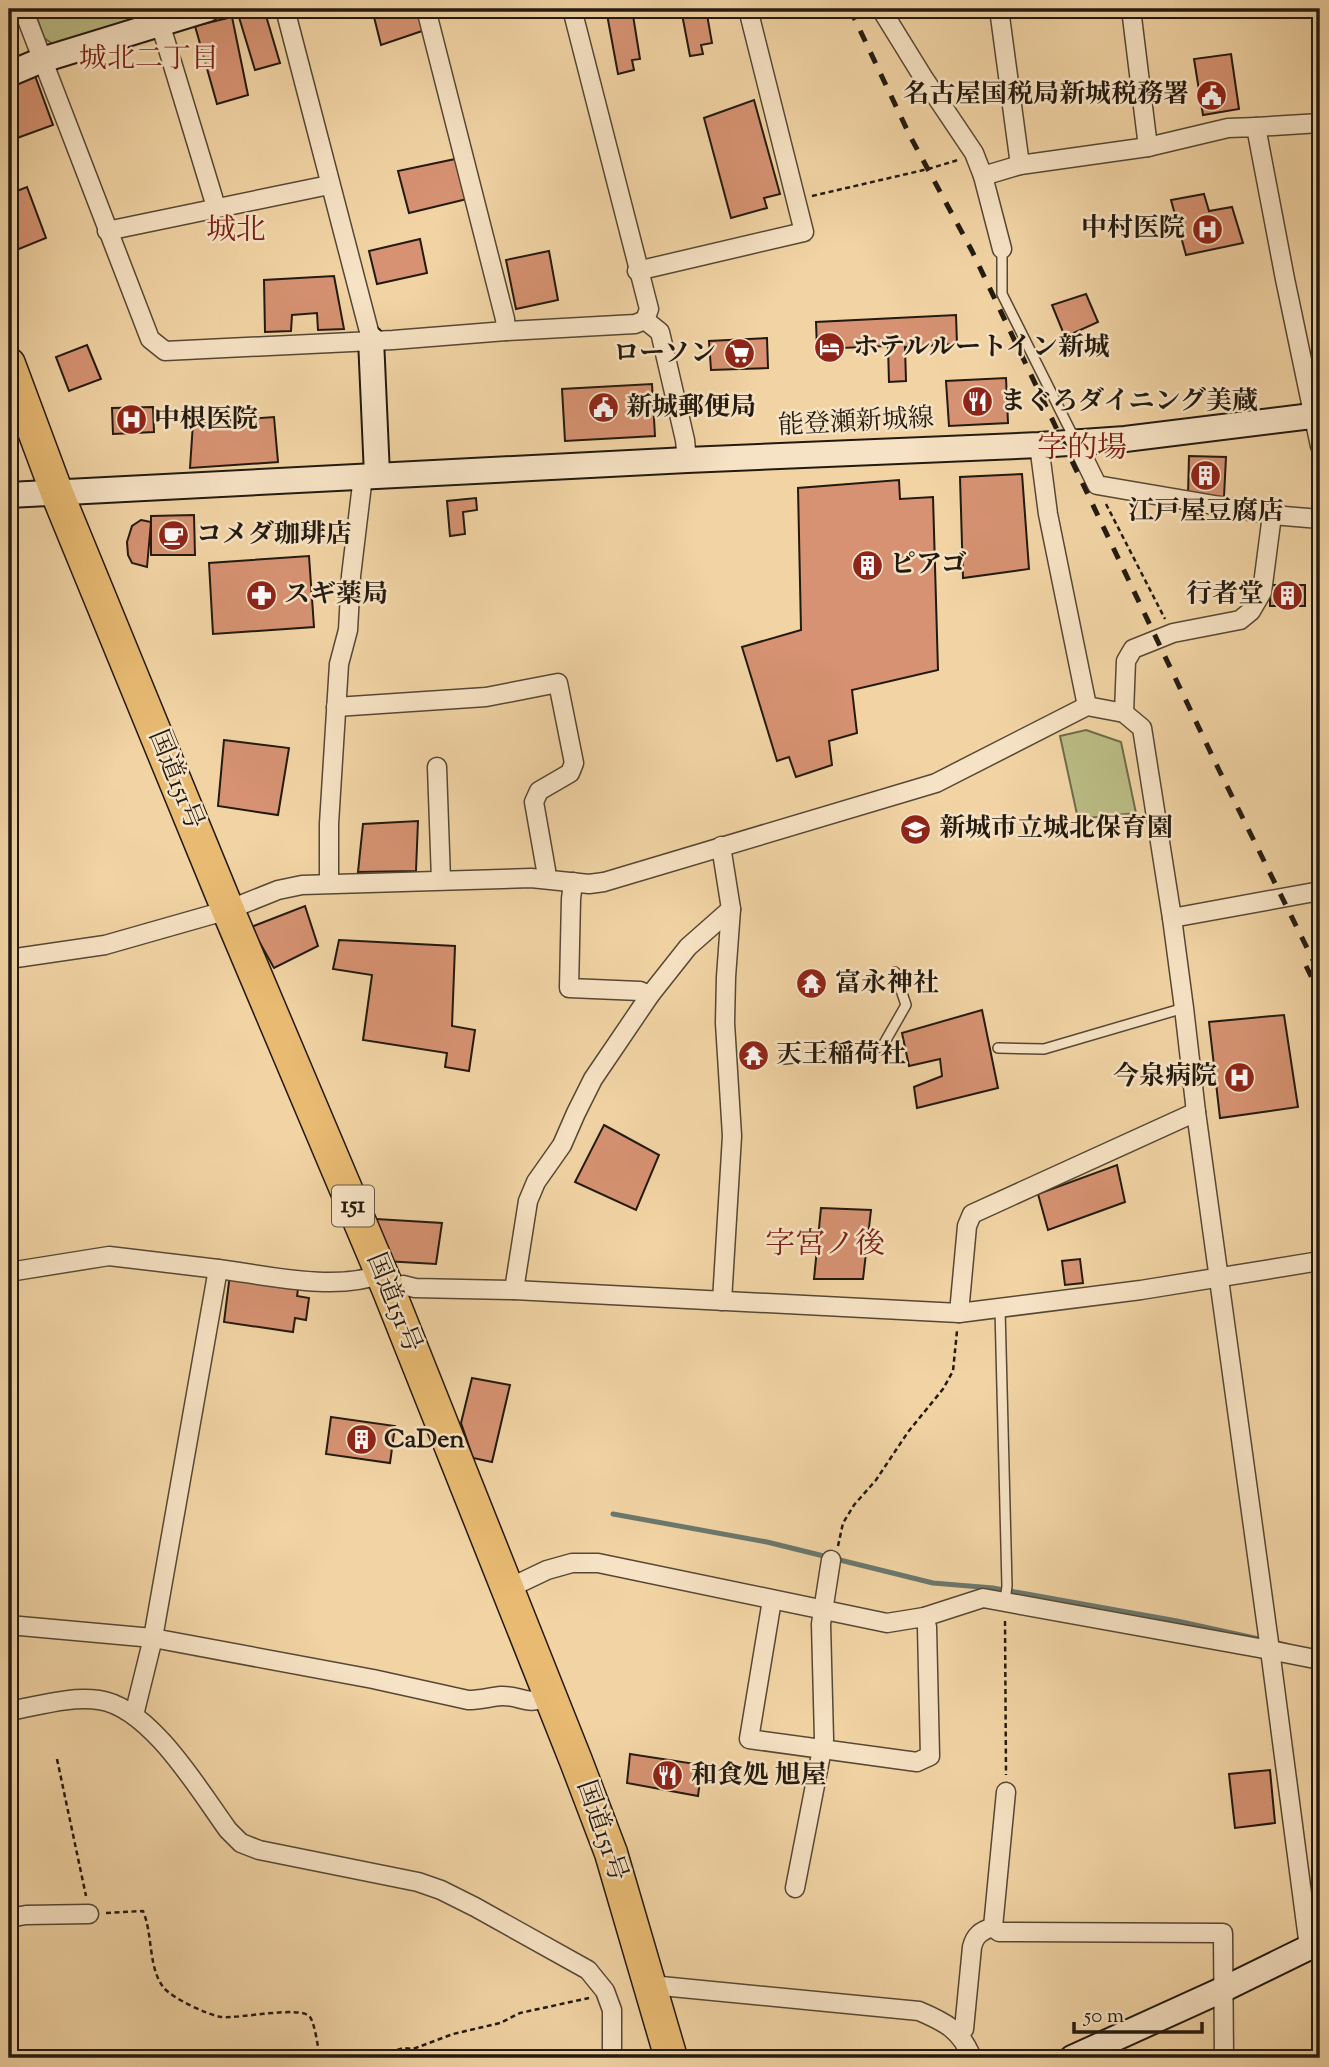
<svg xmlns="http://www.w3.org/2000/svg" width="1329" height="2067" viewBox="0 0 1329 2067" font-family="'Sorts Mill Goudy','Noto Serif JP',serif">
<rect width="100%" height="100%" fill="#f1d3a4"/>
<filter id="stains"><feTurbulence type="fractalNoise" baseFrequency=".00286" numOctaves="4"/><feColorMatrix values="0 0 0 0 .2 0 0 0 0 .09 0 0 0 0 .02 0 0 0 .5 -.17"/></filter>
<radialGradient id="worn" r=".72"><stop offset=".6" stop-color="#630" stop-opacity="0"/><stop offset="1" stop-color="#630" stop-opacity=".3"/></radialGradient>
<!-- green -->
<g fill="#bbbc85" stroke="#6f6b4a" stroke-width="2">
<path d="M 34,9 L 179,9 L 53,44 L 44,38 Z"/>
<path d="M 1086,730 L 1121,742 L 1136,813 L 1078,819 L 1060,736 Z"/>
</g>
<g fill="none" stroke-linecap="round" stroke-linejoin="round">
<!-- stream -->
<path stroke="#6b786d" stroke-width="5" d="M 613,1514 L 767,1542 L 933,1583 L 993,1588 L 1177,1621 L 1286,1645"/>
</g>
<!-- building -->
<g fill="#d69272" stroke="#231a0f" stroke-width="2">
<path d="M 256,9 L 264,9 L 280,63 L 255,70 L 238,14 Z"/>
<path d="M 372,9 L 420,9 L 425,30 L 381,45 Z"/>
<path d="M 606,9 L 632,9 L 640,59 L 632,60 L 634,70 L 618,74 Z"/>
<path d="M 681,9 L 706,9 L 712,43 L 701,45 L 703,54 L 690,56 Z"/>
<path d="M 232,17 L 248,95 L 217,104 L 195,26 Z"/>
<path d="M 1231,54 L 1239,109 L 1203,115 L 1194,59 Z"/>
<path d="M 34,73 L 53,125 L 9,141 L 9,118 L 12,117 L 9,107 L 9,82 Z"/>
<path d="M 754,100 L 780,194 L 764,198 L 767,208 L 731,218 L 704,118 Z"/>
<path d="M 460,158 L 467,199 L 409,213 L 398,171 Z"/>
<path d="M 27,187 L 46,238 L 9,253 L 9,194 Z"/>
<path d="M 1204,194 L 1209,211 L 1232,207 L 1243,243 L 1186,255 L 1171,200 Z"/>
<path d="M 420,239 L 427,273 L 377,284 L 369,251 Z"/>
<path d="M 549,251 L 558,300 L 516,309 L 506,260 Z"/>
<path d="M 334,276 L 344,329 L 318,330 L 317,313 L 292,315 L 291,331 L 265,332 L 264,280 Z"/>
<path d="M 1086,294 L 1098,322 L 1065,337 L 1052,305 Z"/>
<path d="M 956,315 L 957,344 L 905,347 L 906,381 L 889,382 L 888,346 L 817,349 L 816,322 Z"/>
<path d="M 767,338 L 768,368 L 711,370 L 709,341 Z"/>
<path d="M 87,345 L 101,379 L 69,391 L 56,357 Z"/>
<path d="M 1006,378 L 1008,423 L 949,426 L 946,381 Z"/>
<path d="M 652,384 L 655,436 L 565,441 L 562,389 Z"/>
<path d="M 153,407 L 154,432 L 113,434 L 112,408 Z"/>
<path d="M 274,417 L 278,462 L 190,468 L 193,423 Z"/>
<path d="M 1189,456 L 1226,457 L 1224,497 L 1188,495 Z"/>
<path d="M 1022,474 L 1029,569 L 963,578 L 960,477 Z"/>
<path d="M 899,480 L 900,499 L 933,497 L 938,670 L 852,690 L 857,733 L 829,741 L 832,765 L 796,777 L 789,757 L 777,761 L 742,647 L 801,630 L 798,488 Z"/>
<path d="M 476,498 L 477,510 L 463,512 L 465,534 L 450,536 L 447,501 Z"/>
<path d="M 194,515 L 195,555 L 151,555 L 151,516 Z"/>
<path d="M 141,520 L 151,522 L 147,567 L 132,563 L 128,555 L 127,542 L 132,526 Z"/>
<path d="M 309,556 L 314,627 L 213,634 L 209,563 Z"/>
<path d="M 9,567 L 18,568 L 12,638 L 9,638 Z"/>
<rect x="1270" y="585" width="35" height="21"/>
<path d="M 224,740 L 289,748 L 278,815 L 218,806 Z"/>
<path d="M 418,821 L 416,871 L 358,872 L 363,824 Z"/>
<path d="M 305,906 L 318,946 L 274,968 L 251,927 Z"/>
<path d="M 339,940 L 455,946 L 452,1026 L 475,1030 L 469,1071 L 445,1067 L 447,1053 L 363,1040 L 372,975 L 333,969 Z"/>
<path d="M 982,1010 L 998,1088 L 917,1108 L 914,1087 L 942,1076 L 940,1059 L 909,1066 L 902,1033 Z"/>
<path d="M 1284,1015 L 1298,1107 L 1220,1118 L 1209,1022 Z"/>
<path d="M 604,1125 L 659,1155 L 636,1210 L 575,1182 Z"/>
<path d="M 1117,1165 L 1125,1202 L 1048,1230 L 1038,1194 Z"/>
<path d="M 821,1208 L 871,1210 L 863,1279 L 814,1279 Z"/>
<path d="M 376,1219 L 442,1223 L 436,1264 L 384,1261 Z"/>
<path d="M 1080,1259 L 1083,1283 L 1065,1285 L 1062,1261 Z"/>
<path d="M 230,1274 L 299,1283 L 297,1296 L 309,1298 L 306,1320 L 295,1318 L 293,1332 L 224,1322 Z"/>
<path d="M 472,1378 L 510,1385 L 492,1462 L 473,1458 L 461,1423 Z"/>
<path d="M 331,1417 L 395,1426 L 390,1463 L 326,1454 Z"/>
<path d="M 630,1754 L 702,1765 L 698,1796 L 627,1783 Z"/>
<path d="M 1270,1770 L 1275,1823 L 1235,1828 L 1229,1774 Z"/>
</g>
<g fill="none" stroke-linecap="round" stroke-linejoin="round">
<defs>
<g id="lane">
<path d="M 1002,249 L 1002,294 L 1075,440"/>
<path d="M 998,1048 L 1044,1049 L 1184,1008"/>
<path d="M 785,1059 L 882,1047 L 906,1005 L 895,972"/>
<path d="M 1000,1309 L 1007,1586 L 1005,1601"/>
</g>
<g id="street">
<path d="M 23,9 L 150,339 L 165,351 L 393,340 L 506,331 L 505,319 L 426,9"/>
<path d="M 285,9 L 371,339"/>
<path d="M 881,9 L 923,77 L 974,153 L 983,176 L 1020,165 L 1148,147 L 1228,128 L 1256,127 L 1285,279 L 1320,446"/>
<path d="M 999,9 L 1020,165"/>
<path d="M 1131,9 L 1148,147"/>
<path d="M 160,23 L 216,207"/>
<path d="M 1256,127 L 1320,123"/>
<path d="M 983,176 L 1002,249"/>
<path d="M 107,231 L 329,185"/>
<path d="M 637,271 L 804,232 L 749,13"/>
<path d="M 645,320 L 660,332 L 685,440 L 687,460"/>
<path d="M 506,331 L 635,324 L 645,320 L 649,309 L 572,9"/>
<path d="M 1076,442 L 1097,485 L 1272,515 L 1320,519"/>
<path d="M 1039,445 L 1048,514 L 1087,706"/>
<path d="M 336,707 L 486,697 L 558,683 L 574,763 L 570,773 L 539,791 L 534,802 L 546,870 L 545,879"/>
<path d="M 1124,713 L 1126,661 L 1133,649 L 1173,633 L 1240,620 L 1251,611 L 1262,592 L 1272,515"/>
<path d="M 437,767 L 441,880"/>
<path d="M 573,882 L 571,899 L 569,988 L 640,991 L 650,995"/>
<path d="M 329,883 L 329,824 L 339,664 L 348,630 L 351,576 L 363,476"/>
<path d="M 9,959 L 105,945 L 228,910 L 278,890 L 302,885 L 531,878 L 589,884 L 604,882 L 936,783 L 1087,706 L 1124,713 L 1142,728 L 1172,918 L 1320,891"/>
<path d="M 9,1272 L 109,1256 L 218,1269"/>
<path d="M 514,1290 L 528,1201 L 536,1182 L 562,1145 L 576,1113 L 593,1079 L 650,995 L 688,947 L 731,909 L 721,846"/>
<path d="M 389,1291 L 403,1285 L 415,1288 L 514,1290 L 959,1313 L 1141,1290 L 1320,1261"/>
<path d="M 722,1301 L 732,1136 L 725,1023 L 726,977 L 731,909"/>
<path d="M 959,1313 L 967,1226 L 972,1214 L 1196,1112"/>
<path d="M 507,1589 L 547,1570 L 572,1563 L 598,1563 L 887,1623 L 924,1617 L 983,1598 L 1270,1650 L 1196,1112 L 1184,1008 L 1172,918"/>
<path d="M 772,1600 L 749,1739 L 917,1762 L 930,1756 L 927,1627 L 924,1617"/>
<path d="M 9,1625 L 153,1638 L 373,1679 L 468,1700 C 480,1700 490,1697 501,1696 C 523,1695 524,1707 550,1696"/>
<path d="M 9,1711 C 39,1706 68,1696 99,1700 C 150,1707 199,1790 228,1830 L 241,1843 L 259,1850 L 418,1882 L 441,1890 L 475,1907 L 588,1970 L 605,1991 L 612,2010 L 612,2058"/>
<path d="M 134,1715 L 153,1638 L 218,1269 C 266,1275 336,1292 381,1274"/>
<path d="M 795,1888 L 824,1739 L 821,1624 L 831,1560"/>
<path d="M 9,1918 L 26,1915 L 89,1914"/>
<path d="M 993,1927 L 999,1932 L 1223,1933 L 1224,2058"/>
<path d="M 1309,1947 L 1270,1650 L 1320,1660"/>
<path d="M 651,1985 L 919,2011 C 945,2022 961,2030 972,2058"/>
<path d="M 960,2034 L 964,2029 L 972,1947 C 975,1935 981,1931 993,1927 L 1006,1792"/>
</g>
<g id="secondary">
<path d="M 9,74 L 42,60 L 208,9"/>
<path d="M 371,339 L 377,475"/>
<path d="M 9,495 L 687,460 L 1039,445 L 1125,439 L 1320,415"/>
<path d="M 1072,2058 L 1224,1989 L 1320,1942"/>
</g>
<path id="highway" d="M 9,364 L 57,493 L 228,910 L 389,1291 L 576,1761 L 611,1853 L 671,2058"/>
</defs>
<!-- lane casing -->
<use href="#lane" stroke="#564834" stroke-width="12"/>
<!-- street casing -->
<use href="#street" stroke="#564834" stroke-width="21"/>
<!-- secondary casing -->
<use href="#secondary" stroke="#231a0f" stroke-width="28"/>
<!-- highway casing -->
<use href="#highway" stroke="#231a0f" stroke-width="35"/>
<!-- path -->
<g stroke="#231a0f" stroke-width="2.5" stroke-dasharray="5 3.5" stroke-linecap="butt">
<path d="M 812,196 L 928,169 L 958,160"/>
<path d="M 1106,504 L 1165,619"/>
<path d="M 838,1546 L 843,1523 L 854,1505 L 876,1480 L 908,1432 L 943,1389 L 953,1371 L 957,1331"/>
<path d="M 1005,1621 L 1006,1775"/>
<path d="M 57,1759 L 86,1896"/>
<path d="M 106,1913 L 143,1911 C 153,1934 148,1969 164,1988 C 172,1998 208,2015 221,2017 C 239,2019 302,2005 310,2017 C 315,2024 318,2048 320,2058"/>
<path d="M 9,2030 L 11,2058"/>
<path d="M 373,2058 L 403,2048 L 413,2049 L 453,2034 L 500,2023 L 520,2013 L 589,1998"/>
</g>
<!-- lane -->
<use href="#lane" stroke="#f6e2c4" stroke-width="9"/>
<!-- street -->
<use href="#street" stroke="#f6e2c4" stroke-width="18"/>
<!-- secondary -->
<use href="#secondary" stroke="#f6e2c4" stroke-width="24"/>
<!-- highway -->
<use href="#highway" stroke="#e8ba72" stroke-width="32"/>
<!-- rail -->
<g stroke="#231a0f" stroke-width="5" stroke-dasharray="12 12" stroke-linecap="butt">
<path d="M 850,9 L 910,136 L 972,251 L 1219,770 L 1320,974"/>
<path d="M 1306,966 L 1320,994"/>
</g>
</g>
<!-- icons -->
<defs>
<symbol id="civic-disc" viewBox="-11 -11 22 22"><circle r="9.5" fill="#8f2418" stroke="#f6e2c4"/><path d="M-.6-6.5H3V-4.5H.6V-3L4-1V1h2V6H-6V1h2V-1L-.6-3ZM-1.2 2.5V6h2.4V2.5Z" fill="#fff"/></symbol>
<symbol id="hospital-disc" viewBox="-11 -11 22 22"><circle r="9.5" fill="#8f2418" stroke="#f6e2c4"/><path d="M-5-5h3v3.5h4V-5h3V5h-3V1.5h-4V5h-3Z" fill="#fff"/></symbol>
<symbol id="hotel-disc" viewBox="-11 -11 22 22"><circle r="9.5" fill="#8f2418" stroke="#f6e2c4"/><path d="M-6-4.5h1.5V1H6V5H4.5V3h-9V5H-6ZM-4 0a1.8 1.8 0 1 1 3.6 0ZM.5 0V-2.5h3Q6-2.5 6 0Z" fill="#fff"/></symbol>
<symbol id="supermarket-disc" viewBox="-11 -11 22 22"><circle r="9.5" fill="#8f2418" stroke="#f6e2c4"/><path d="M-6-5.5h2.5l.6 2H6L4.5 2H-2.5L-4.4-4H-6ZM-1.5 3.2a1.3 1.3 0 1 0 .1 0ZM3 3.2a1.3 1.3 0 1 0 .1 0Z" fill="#fff"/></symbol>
<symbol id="restaurant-disc" viewBox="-11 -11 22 22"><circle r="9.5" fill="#8f2418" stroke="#f6e2c4"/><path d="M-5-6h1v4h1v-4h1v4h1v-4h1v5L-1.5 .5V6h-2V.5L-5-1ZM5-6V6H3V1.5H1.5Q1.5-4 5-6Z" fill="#fff"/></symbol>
<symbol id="building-disc" viewBox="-11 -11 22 22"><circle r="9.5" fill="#8f2418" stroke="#f6e2c4"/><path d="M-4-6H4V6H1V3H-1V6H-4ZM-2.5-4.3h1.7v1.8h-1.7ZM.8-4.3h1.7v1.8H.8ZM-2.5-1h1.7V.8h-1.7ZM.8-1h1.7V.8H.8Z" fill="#fff"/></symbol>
<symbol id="cafe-disc" viewBox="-11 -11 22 22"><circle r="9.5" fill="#8f2418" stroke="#f6e2c4"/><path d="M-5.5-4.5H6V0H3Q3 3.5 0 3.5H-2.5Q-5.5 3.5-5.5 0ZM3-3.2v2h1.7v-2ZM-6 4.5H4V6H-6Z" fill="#fff"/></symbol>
<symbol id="pharmacy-disc" viewBox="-11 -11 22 22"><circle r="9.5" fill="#8f2418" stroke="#f6e2c4"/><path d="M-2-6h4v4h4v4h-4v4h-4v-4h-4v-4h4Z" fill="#fff"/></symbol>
<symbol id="school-disc" viewBox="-11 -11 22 22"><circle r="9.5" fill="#8f2418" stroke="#f6e2c4"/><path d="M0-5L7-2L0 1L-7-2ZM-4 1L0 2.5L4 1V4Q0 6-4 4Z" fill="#fff"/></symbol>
<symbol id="temple-disc" viewBox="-11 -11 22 22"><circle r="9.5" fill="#8f2418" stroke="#f6e2c4"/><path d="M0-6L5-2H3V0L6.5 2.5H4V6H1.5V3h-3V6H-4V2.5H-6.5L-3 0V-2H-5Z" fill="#fff"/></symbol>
</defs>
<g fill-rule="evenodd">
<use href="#civic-disc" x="1194" y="78" width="35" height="35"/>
<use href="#hospital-disc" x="1190" y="212" width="35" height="35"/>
<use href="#hotel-disc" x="812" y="330" width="35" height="35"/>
<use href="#supermarket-disc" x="722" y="336" width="35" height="35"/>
<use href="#restaurant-disc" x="960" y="384" width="35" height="35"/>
<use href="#civic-disc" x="586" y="390" width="35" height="35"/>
<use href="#hospital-disc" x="114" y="402" width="35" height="35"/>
<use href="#building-disc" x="1188" y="458" width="35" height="35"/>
<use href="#cafe-disc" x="156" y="518" width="35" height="35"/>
<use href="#building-disc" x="850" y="548" width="35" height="35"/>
<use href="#pharmacy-disc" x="244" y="578" width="35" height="35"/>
<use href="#building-disc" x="1270" y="578" width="35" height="35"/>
<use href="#school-disc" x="898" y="812" width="35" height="35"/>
<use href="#temple-disc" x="794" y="966" width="35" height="35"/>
<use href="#temple-disc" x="736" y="1038" width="35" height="35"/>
<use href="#hospital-disc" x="1222" y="1060" width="35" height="35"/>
<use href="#building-disc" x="344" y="1422" width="35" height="35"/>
<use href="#restaurant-disc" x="650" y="1758" width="35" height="35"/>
</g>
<g text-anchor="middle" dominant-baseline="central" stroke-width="5" stroke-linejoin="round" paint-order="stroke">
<!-- shield labels -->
<rect fill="#f6e2c4" stroke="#625645" stroke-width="2" x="332" y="1185.5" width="42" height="41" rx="5"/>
<g font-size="24" font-weight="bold" fill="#231a0f">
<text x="353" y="1206">151</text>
</g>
<!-- poi labels -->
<g font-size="26" font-weight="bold" fill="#231a0f" stroke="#f6e2c4" text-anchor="start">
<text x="1189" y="95" text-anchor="end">名古屋国税局新城税務署</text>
<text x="1185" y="229" text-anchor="end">中村医院</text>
<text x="853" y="348">ホテルルートイン新城</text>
<text x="716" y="354" text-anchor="end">ローソン</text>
<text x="1000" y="402">まぐろダイニング美蔵</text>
<text x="626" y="408">新城郵便局</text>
<text x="154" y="420">中根医院</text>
<text x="1206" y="512" text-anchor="middle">江戸屋豆腐店</text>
<text x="196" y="535">コメダ珈琲店</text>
<text x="890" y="565">ピアゴ</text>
<text x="284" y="595">スギ薬局</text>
<text x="1264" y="595" text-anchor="end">行者堂</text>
<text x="939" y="829">新城市立城北保育園</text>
<text x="835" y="984">富永神社</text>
<text x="776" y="1055">天王稲荷社</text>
<text x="1217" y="1077" text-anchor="end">今泉病院</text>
<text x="384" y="1440">CaDen</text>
<text x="691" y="1776">和食処 旭屋</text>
</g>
<!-- street labels -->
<g font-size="26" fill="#231a0f" stroke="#f6e2c4">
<text transform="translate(856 423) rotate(-3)">能登瀬新城線</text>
<text transform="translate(175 780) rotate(68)">国道151号</text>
<text transform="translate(393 1303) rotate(68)">国道151号</text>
<text transform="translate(601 1831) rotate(71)">国道151号</text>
</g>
<!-- neighbourhood labels -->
<g font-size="28" fill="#7a1f14" stroke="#f6e2c4">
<text x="149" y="60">城北二丁目</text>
</g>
<!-- quarter labels -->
<g font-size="30" fill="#7a1f14" stroke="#f6e2c4">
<text x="236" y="231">城北</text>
<text x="1082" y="449">字的場</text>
<text x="825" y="1245">字宮ノ後</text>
</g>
</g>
<!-- margin -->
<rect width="1329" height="2067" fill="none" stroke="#f1d3a4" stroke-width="35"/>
<rect x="10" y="10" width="1308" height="2046" fill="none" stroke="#231a0f" stroke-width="3.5"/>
<rect x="18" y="18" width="1294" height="2032" fill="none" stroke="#231a0f" stroke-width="2"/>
<!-- scale -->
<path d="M1074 2022v10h128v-10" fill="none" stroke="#231a0f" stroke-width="3.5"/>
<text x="1084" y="2022" font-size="21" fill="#231a0f" stroke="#f6e2c4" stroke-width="5" paint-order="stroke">50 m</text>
<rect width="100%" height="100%" filter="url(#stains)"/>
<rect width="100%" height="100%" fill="url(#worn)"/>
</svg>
